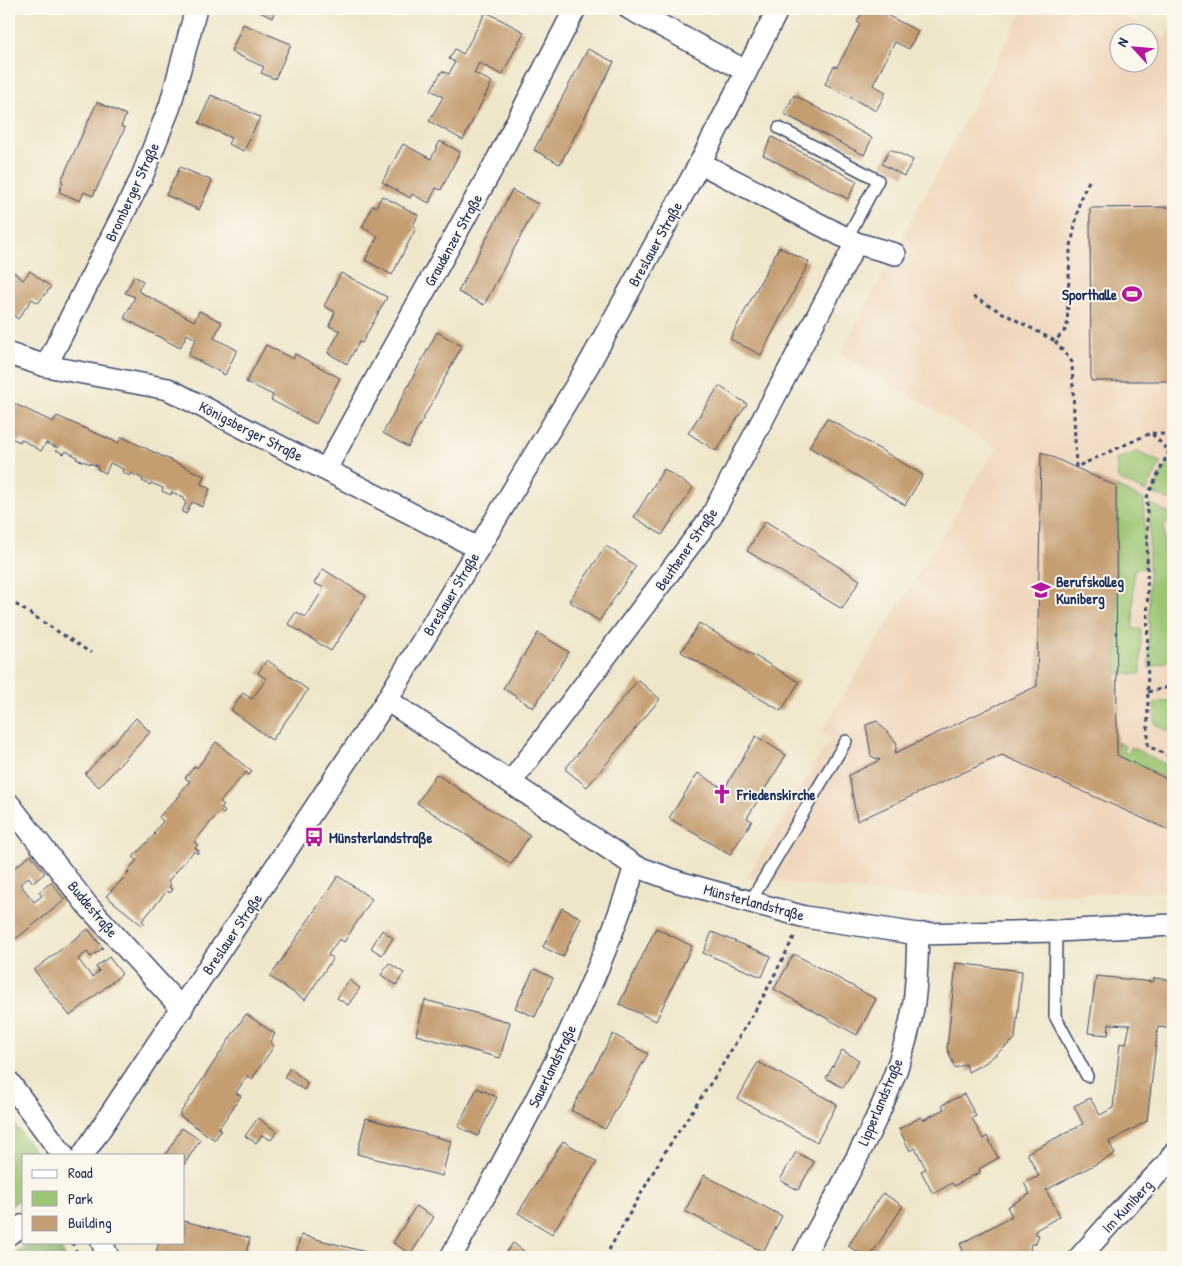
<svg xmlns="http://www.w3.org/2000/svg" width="1182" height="1266" viewBox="0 0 1182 1266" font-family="'Patrick Hand',sans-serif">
<rect width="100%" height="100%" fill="#fbf7ec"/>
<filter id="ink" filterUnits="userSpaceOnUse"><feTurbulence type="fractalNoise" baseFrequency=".02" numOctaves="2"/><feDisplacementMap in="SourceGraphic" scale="10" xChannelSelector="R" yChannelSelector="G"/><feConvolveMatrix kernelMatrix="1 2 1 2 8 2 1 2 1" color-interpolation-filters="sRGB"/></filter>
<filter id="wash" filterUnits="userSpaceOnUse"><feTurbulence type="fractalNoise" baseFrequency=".0096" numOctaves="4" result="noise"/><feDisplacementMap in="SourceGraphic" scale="20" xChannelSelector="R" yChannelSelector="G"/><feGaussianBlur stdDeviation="1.12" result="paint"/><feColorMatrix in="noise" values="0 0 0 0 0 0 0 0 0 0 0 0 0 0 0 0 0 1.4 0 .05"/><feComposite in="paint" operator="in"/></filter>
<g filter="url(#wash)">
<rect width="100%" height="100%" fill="#efe6ca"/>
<!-- built -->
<path fill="#efd6bb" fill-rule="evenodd" d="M 1024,9 L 1117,9 L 1115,12 L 1166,39 L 1173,24 L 1173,891 L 929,897 L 746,879 L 831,738 L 821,732 L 996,448 L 841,353 ZM 1120,32 L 1150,32 L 1150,62 L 1120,62 Z"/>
<!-- green -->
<g fill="#9cc673" stroke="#5c7a68">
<path d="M 1137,452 L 1161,462 L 1146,492 L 1118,479 L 1116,459 Z"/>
<path d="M 1167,463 L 1173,466 L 1173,502 L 1152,493 Z"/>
<path d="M 1116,486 L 1144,500 L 1145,568 L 1134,569 L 1133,629 L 1141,629 L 1141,674 L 1117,674 Z"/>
<path d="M 1149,503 L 1172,515 L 1172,524 L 1164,524 L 1164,551 L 1171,552 L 1172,561 L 1167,561 L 1167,568 L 1172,569 L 1172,659 L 1149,669 Z"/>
<path d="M 1173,700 L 1173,734 L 1155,724 L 1154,703 Z"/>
<path d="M 1117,742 L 1125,746 L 1123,752 L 1128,753 L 1131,747 L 1173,768 L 1171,781 L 1117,755 Z"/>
<path d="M 9,1118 L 35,1151 L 34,1155 L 24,1155 C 24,1177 30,1194 9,1207 Z"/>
</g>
<!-- forest -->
<path fill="#7dab65" stroke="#4c6d62" d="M 31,1242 L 59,1242 L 65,1257 L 9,1257 Z"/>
<g id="blocks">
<!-- building -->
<g fill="#c49d71">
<path d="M 254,9 L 276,9 L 272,18 Z"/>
<path d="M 864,9 L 875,9 L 918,31 L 909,49 L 895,42 L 873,85 L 886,92 L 876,111 L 825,84 L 834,66 L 837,67 L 860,24 L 857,22 Z"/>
<path d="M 486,12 L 524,32 L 502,75 L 479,63 L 474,73 L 492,82 L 463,140 L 429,121 L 443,97 L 431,90 L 442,71 L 449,74 L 455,62 L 449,59 L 455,49 L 463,54 Z"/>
<path d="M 243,24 L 291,44 L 275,79 L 261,73 L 264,67 L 231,52 Z"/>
<path d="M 588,49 L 614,62 L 560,164 L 534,150 Z"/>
<path d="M 211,95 L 260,117 L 244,151 L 228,144 L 231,138 L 199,123 Z"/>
<path d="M 794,95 L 872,138 L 864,155 L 784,114 Z"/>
<path d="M 97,102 L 126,115 L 121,126 L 125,128 L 93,196 L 84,192 L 80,201 L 59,192 L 63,182 L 61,181 Z"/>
<path d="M 772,137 L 857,181 L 848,199 L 763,155 Z"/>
<path d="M 440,141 L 460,152 L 441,190 L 436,188 L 429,203 L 412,194 L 410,198 L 382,182 L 403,144 L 431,159 Z"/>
<path d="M 890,149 L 913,160 L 904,176 L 882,164 Z"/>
<path d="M 180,167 L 212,181 L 199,210 L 166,195 Z"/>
<path d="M 512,190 L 538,204 L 484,305 L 458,292 Z"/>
<path d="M 382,196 L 418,215 L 413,226 L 416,228 L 392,275 L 365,260 L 378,236 L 362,227 L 373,205 L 376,207 Z"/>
<path d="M 1173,207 L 1173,381 L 1091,381 L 1090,208 Z"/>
<path d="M 779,247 L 809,262 L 761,355 L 730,339 Z"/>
<path d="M 12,271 L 23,280 L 30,271 L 51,287 L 38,303 L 32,299 L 18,319 L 9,312 L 9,276 Z"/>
<path d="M 341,273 L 387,297 L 362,343 L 359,342 L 347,364 L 328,353 L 340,331 L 329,326 L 335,312 L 324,306 Z"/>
<path d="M 134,276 L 143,281 L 138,291 L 194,321 L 199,311 L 222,322 L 214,338 L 237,350 L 225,375 L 188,355 L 196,339 L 187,334 L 180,348 L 124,318 L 135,297 L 125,293 Z"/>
<path d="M 437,332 L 462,346 L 408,447 L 383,433 Z"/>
<path d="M 266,345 L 293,359 L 295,354 L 340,378 L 316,424 L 271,400 L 273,395 L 246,382 Z"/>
<path d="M 719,386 L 747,404 L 716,451 L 688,433 Z"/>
<path d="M 9,401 L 53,422 L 57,416 L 118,443 L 122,437 L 204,476 L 201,484 L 210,489 L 202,507 L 192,502 L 186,514 L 182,512 L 186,502 L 183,500 L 184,498 L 172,492 L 171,495 L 162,491 L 163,488 L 151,483 L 150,485 L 142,481 L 143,479 L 131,473 L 130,476 L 122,472 L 123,469 L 110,463 L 106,473 L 97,469 L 98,466 L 76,459 L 77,457 L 66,451 L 64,454 L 56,450 L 58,448 L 46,443 L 41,451 L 21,439 L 20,442 L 11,438 L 12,435 L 9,433 Z"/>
<path d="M 827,418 L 923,475 L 905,505 L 809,447 Z"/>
<path d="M 1041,452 L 1116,486 L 1117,755 L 1173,782 L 1173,832 L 1002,755 L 857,821 L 849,775 L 880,760 L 871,756 L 866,725 L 877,721 L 897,743 L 895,753 L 1037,686 Z"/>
<path d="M 664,469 L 693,488 L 662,535 L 634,517 Z"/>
<path d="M 765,521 L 860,580 L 842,609 L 747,551 Z"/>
<path d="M 606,546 L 636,566 L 599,621 L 569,601 Z"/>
<path d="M 323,569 L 366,596 L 331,651 L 288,624 L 296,612 L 306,617 L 324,588 L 314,583 Z"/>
<path d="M 699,623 L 799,682 L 781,711 L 681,652 Z"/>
<path d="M 538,633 L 569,652 L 533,708 L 503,688 Z"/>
<path d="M 267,660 L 308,690 L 272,740 L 231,710 L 243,693 L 252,699 L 266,679 L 258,673 Z"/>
<path d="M 638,680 L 660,699 L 587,787 L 565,769 Z"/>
<path d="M 136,718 L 150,732 L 99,787 L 85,774 Z"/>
<path d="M 756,736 L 786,755 L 747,818 L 752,821 L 730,855 L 669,818 L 698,773 L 724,789 Z"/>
<path d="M 216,742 L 252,772 L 249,775 L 246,772 L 220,802 L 224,805 L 221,808 L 225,812 L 223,814 L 220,811 L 194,842 L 198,845 L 195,848 L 199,851 L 197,854 L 194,851 L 168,881 L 171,884 L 169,887 L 173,890 L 170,893 L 167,891 L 142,921 L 145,924 L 143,926 L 106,896 L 129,873 L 127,872 L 137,860 L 133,857 L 155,834 L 154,833 L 163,821 L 159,817 L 181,794 L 180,793 L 190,781 L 185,778 L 195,766 L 197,768 Z"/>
<path d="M 436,774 L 530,835 L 511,864 L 417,803 Z"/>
<path d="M 31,855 L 45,873 L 33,883 L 29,877 L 20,884 L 34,902 L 42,896 L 39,892 L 51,882 L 65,900 L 13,941 L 9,937 L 9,869 L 10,871 Z"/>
<path d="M 338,876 L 372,899 L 344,942 L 339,939 L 328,955 L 333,958 L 305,1000 L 270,977 Z"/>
<path d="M 562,908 L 581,918 L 563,957 L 543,947 Z"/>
<path d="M 656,928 L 692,946 L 656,1021 L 619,1004 Z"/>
<path d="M 88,929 L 103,948 L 91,957 L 87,952 L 78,959 L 92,977 L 99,971 L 96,967 L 109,957 L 122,974 L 70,1016 L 34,970 Z"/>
<path d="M 382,930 L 393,938 L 382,955 L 371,948 Z"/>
<path d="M 712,932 L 771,956 L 762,977 L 703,953 Z"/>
<path d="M 794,954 L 876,999 L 857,1035 L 774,989 Z"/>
<path d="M 389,963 L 404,973 L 396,985 L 381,975 Z"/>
<path d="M 956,963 L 1022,971 L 1015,1039 L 985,1063 L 968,1072 L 966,1064 L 955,1068 L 947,1048 Z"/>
<path d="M 534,969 L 553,978 L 535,1017 L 515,1008 Z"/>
<path d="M 1096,976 L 1153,982 L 1154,978 L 1173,980 L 1173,1029 L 1158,1027 L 1147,1121 L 1109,1142 L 1115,1154 L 1046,1190 L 1060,1216 L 1036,1230 L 1035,1234 L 1039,1235 L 1035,1245 L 1032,1243 L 1030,1248 L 1035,1257 L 966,1257 L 960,1244 L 1012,1216 L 1007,1207 L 1030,1194 L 1024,1183 L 1039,1176 L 1027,1153 L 1083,1124 L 1074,1106 L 1090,1098 L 1100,1115 L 1113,1108 L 1120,1043 L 1126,1044 L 1130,1025 L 1109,1024 L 1108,1035 L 1088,1033 Z"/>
<path d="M 349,980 L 360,988 L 348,1005 L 337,998 Z"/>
<path d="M 425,1000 L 510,1022 L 500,1058 L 416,1035 Z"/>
<path d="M 246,1014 L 275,1034 L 270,1043 L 274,1046 L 252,1079 L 247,1076 L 236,1093 L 241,1096 L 219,1128 L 221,1130 L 215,1140 L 179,1115 Z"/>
<path d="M 613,1034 L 648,1054 L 605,1129 L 571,1110 Z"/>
<path d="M 842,1050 L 859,1060 L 843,1088 L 826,1078 Z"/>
<path d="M 758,1062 L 837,1104 L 817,1142 L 738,1099 Z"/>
<path d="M 290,1068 L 308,1083 L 304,1090 L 284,1077 Z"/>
<path d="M 477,1088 L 497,1097 L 478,1136 L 458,1127 Z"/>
<path d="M 964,1094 L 976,1116 L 972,1118 L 983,1139 L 987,1136 L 998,1158 L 979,1169 L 980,1172 L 954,1186 L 952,1183 L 933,1194 L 921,1171 L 926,1169 L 915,1148 L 910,1151 L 899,1129 L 921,1117 L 923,1120 L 944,1109 L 942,1105 Z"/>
<path d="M 258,1118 L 277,1132 L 271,1140 L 262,1135 L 256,1143 L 245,1136 Z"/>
<path d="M 366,1118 L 451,1141 L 442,1176 L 357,1154 Z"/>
<path d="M 182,1128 L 200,1140 L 184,1165 L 184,1155 L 165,1155 Z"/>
<path d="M 563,1141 L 597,1162 L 552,1234 L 518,1213 Z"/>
<path d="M 796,1152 L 814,1162 L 798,1190 L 780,1180 Z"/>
<path d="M 704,1175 L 782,1216 L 763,1252 L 685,1211 Z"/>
<path d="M 883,1193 L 903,1206 L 870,1257 L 865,1257 L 848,1246 Z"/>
<path d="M 416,1206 L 434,1217 L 411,1254 L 393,1243 Z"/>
<path d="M 184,1221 L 250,1238 L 245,1257 L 177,1257 L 156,1252 L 159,1242 L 184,1242 Z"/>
<path d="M 301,1235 L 385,1257 L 295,1257 Z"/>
<path d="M 513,1243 L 532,1257 L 503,1257 Z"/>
</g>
</g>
</g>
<g filter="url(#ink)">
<use href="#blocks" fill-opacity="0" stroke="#3b4a6e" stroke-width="1"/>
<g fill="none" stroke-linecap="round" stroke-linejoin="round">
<defs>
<g id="service">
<path d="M 779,128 L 878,180 L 847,238"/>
<path d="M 750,902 L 846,741"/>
<path d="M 1056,931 L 1055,1016 L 1087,1076"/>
</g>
<g id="minor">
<path d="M 630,9 L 746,71"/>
<path d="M 700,163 L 856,243 L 895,254"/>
<path d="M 9,354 L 46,366 L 168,389 L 478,548"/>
<path d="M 46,366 L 141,179 L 170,106 L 196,9"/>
<path d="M 326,469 L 498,158 L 575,9"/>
<path d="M 387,700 L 635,866 L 679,882 L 805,917 L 918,934 L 1056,931 L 1173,925"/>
<path d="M 511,782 L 711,517 L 856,243"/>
<path d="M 9,804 L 87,905 L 182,1009"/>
<path d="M 9,1082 L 63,1155"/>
<path d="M 83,1155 L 387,700 L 589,364 L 700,163 L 778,9"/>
<path d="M 9,1234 L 24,1225"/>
<path d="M 102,1242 L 108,1257"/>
<path d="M 451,1257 C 520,1132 593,1003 635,866"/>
<path d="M 803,1257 C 844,1180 901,1090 914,1002 C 917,980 917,957 918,934"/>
<path d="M 1080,1257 L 1118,1214 L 1168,1163 L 1173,1154"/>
</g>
</defs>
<!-- service casing -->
<use href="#service" stroke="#3b4a6e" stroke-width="14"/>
<!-- minor casing -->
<use href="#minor" stroke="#3b4a6e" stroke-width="24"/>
<!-- path -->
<g stroke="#3b4a6e" stroke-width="3" stroke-dasharray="4 4" stroke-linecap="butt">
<path d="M 1089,181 L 1080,199 L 1070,251 L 1067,328 L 1055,341 L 1072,362 L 1076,467 L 1151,433 L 1173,455"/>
<path d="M 973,297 L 1055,341"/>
<path d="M 1152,433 L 1173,435"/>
<path d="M 1169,451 L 1147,497 L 1148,746 L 1173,758"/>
<path d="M 9,600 L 91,653"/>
<path d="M 1148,692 L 1173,686"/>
<path d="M 72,1242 L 79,1257"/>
<path d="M 605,1257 L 663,1155 L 720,1069 L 762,999 L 794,937"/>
</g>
<!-- service -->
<use href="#service" stroke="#fff" stroke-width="11"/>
<!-- minor -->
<use href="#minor" stroke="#fff" stroke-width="21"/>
</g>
</g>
<!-- icons -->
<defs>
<symbol id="stadium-bare" viewBox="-9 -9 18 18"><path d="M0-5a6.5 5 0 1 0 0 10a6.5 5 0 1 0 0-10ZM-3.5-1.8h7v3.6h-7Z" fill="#b5179e" stroke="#fbf7ec" stroke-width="2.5" paint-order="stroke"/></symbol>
<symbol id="school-bare" viewBox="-9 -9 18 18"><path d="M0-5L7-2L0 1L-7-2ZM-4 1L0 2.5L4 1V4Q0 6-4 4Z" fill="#b5179e" stroke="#fbf7ec" stroke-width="2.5" paint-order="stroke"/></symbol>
<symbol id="church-bare" viewBox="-9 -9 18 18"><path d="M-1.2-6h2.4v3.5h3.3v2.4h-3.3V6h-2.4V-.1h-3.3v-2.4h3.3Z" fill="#b5179e" stroke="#fbf7ec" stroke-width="2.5" paint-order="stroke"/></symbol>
<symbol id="bus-bare" viewBox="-9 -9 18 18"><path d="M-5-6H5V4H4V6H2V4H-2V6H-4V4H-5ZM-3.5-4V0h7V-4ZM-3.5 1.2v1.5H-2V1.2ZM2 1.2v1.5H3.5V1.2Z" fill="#b5179e" stroke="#fbf7ec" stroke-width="2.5" paint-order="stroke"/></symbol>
</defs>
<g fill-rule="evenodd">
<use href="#stadium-bare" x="1118" y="280" width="28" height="28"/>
<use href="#school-bare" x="1027" y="576" width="28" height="28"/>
<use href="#church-bare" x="708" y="780" width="28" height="28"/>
<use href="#bus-bare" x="300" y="823" width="28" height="28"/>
</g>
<g text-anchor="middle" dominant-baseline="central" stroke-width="4" stroke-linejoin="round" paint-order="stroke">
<!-- street labels -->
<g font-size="15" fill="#1b2f5e" stroke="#fbf7ec">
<text transform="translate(132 192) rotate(-65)">Bromberger Straße</text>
<text transform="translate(453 240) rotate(-61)">Graudenzer Straße</text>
<text transform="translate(655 244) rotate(-61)">Breslauer Straße</text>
<text transform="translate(251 431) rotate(27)">Königsberger Straße</text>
<text transform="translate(686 549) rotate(-55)">Beuthener Straße</text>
<text transform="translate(451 594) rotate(-59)">Breslauer Straße</text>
<text transform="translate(754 902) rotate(15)">Münsterlandstraße</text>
<text transform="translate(93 909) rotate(50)">Buddestraße</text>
<text transform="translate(232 934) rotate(-56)">Breslauer Straße</text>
<text transform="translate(552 1066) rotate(-64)">Sauerlandstraße</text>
<text transform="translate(880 1102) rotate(-67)">Lipperlandstraße</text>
<text transform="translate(1127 1206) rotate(-47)">Im Kuniberg</text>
</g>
<!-- poi labels -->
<g font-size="15" font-weight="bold" fill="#1b2f5e" stroke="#fbf7ec" text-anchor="start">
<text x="1117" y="294" text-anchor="end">Sporthalle</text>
<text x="1056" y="581">Berufskolleg<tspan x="1056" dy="17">Kuniberg</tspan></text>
<text x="737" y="794">Friedenskirche</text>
<text x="329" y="837">Münsterlandstraße</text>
</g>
</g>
<!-- margin -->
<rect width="1182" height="1266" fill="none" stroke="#fbf7ec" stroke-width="30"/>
<!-- legend -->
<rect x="22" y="1154" width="162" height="90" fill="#fbf7ec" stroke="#a1a7b3"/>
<rect x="32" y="1170" width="25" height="8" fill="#ffffff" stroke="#a1a7b3"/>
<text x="68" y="1178" font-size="15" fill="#1b2f5e">Road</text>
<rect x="32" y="1191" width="25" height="15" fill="#9cc673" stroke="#a1a7b3"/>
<text x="68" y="1204" font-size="15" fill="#1b2f5e">Park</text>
<rect x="32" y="1216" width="25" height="15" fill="#c49d71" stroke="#a1a7b3"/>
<text x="68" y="1228" font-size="15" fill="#1b2f5e">Building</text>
<!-- north arrow -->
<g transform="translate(1134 48) rotate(296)"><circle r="24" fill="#fbf7ec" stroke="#a1a7b3"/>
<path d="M0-4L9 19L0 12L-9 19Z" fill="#b5179e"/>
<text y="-8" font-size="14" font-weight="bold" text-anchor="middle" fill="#1b2f5e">N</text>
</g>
</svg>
